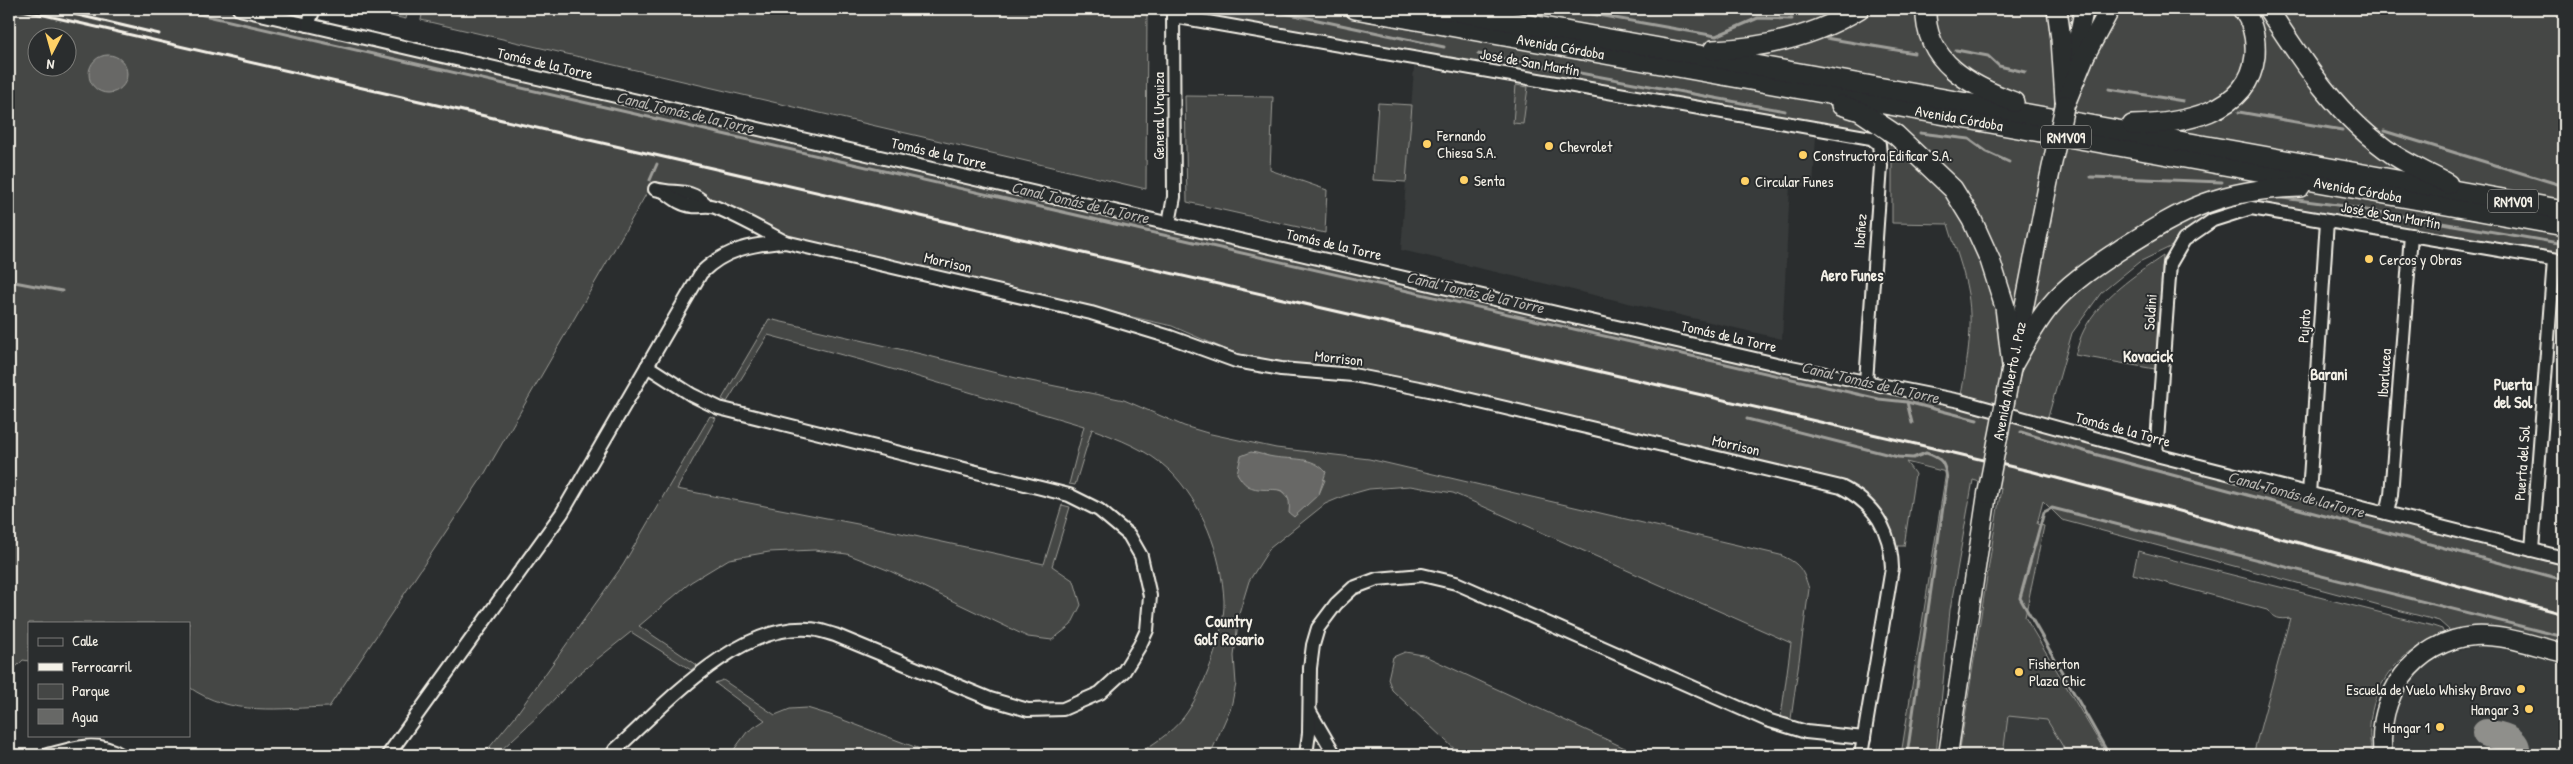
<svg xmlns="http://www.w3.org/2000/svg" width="2573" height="764" viewBox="0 0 2573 764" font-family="'Patrick Hand',sans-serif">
<rect width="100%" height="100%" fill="#2a2d2e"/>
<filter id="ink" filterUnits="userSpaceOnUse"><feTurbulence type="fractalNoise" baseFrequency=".02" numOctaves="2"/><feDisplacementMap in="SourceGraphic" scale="10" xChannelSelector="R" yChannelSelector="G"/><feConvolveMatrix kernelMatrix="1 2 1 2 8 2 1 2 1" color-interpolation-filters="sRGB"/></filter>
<g filter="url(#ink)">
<!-- built -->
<g fill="#373a3a">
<path d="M 1414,67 L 1816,137 L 1813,187 L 1790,186 L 1782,339 L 1401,250 Z"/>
<path d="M 2010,630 L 2082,755 L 1993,755 Z"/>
<path d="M 2483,645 L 2508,648 L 2564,662 L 2564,755 L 2389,755 L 2388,742 L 2395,705 L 2408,684 L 2425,666 L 2447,653 Z"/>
</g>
<!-- green -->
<g fill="#444645" stroke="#9c9c96" fill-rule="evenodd">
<path d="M 9,9 L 239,9 L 1960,401 C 1966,367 1974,329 1968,294 C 1964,270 1955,248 1948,224 L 1892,223 L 1892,151 L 1879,144 L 1173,16 L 1151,9 L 2564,9 L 2564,261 L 2251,208 L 2139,262 L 2101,293 L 2072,333 L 2046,424 L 2564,558 L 2564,653 L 2458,638 L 2439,621 L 2062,520 L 2043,501 L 2037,524 L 2044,526 L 2025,617 L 2107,755 L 2068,755 L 2047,720 L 2008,716 L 2003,755 L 1959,755 L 2001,488 L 1973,480 L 1950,610 L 1936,755 L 1901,755 L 1946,472 L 1906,462 L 1915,474 L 1904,546 L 1896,546 C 1885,503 1862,490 1823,476 L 1377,374 L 1252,358 L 1227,350 L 1172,326 L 783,237 L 652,184 L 485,473 L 329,707 C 280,708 231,717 189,687 L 189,623 L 29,623 L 29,661 L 23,660 L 9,674 ZM 38,38 L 68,38 L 68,68 L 38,68 Z"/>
<path d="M 360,9 L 408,9 L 406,19 Z"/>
<path d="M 423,9 L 1147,9 L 1146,189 L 421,20 Z"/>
<path d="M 1516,85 L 1528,87 L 1523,124 L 1513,123 Z"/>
<path d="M 1185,96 L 1273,97 L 1270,170 L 1327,190 L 1325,233 L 1187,202 Z"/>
<path d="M 1378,103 L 1412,105 L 1406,182 L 1373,180 Z"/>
<path d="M 2163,256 L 2155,369 L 2075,355 C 2078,347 2080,337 2084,330 C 2100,298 2135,275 2163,256 Z"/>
<path d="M 769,319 L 921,354 L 1016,378 L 1124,400 L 1184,426 L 1211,434 L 1276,448 L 1369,459 L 1780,555 C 1799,563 1803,569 1809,589 L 1791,719 L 1781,717 L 1791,643 L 1453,493 L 1410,486 L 1369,489 L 1344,496 L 1325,504 L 1270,548 L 1249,581 L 1239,614 L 1234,656 L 1236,684 L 1231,707 L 1210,755 L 1135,755 C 1151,746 1171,733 1183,718 C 1203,693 1225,633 1224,601 C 1222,554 1202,502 1169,470 C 1148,450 1119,439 1092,429 L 1075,485 L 1069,484 L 1084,426 L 861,360 L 768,335 L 727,402 L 722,399 ZM 1263,454 L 1325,480 L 1319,494 L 1290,502 C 1276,474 1259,503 1237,473 Z"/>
<path d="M 710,416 L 716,418 L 677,489 L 873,527 L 1044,564 L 1062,505 L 1070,507 L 1052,566 L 1074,581 L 1081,605 L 1071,625 L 1052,640 L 1028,637 L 890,571 L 847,554 L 815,550 L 769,552 L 729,559 L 691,582 L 639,626 L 697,665 L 691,670 L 631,632 L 576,676 L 539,715 L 499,752 L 484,754 L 516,715 L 623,565 Z"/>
<path d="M 2138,551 L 2433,626 L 2442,629 L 2444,634 C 2391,653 2361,699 2372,755 L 2253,755 L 2290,618 C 2279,620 2275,618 2267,610 L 2133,574 Z"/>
<path d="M 1405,652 L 1423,655 L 1640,755 L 1461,755 L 1392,690 L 1388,679 L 1393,657 Z"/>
<path d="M 723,680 L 775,715 L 790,709 L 807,708 L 830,715 L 936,755 L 730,755 L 747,732 L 765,720 L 715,683 Z"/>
</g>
<!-- water -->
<g fill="#676866" stroke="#9f9f9a">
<circle cx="108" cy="74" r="19"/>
<path d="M 1251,452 C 1259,453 1266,456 1274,457 C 1294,460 1312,456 1326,472 L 1319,494 L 1294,517 L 1289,513 C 1293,477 1267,496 1248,486 C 1243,483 1240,478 1237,473 L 1241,456 Z"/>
</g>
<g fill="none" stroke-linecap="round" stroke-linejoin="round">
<!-- stream -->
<g stroke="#9f9f9a" stroke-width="3">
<path d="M 177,9 L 1879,399 L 1907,402 L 1977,420"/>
<path d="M 1266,9 L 1444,47"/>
<path d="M 1564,9 L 1716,36 L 1758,18 L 1792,19"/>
<path d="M 1826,38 L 1914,53"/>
<path d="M 1956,50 L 1988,56 L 1999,66 L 2025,72"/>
<path d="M 1478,54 L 1785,111"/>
<path d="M 2109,89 L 2183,101"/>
<path d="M 2239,112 L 2342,130"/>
<path d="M 2384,131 L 2564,186"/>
<path d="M 1920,133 L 1969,139 L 1987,152 L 2009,162"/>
<path d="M 2091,177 L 2222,182"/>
<path d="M 650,180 L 657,164"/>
<path d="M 2274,197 L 2337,205 L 2564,244"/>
<path d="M 9,281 L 62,291"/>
<path d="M 1907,402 L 1912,423"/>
<path d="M 1747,419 L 1898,457 L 1913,458 L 1926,453 C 1942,458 1945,463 1947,479 L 1907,755"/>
<path d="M 2021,432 L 2094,454 L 2564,580"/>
<path d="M 2109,755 L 2020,598 L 2044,512 L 2052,508 L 2564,637"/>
</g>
<!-- taxiway -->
<path stroke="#8f8f8b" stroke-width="28" d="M 2486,733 C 2499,736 2519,737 2516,755"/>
<defs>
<g id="street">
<path d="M 239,9 L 1781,365 L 1960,401 L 2156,455 L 2564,558"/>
<path d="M 1173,16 L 1871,138 L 1879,144 L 1881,166 L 1866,382"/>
<path d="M 308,25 L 314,9"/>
<path d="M 655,189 C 676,195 688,187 706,204"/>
<path d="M 665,192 C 673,198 681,205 692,206 C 701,207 707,204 715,207 C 740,217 762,230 785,242"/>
<path d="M 1169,223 L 1174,197 L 1173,9"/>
<path d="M 2156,455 L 2170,264 L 2184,240 L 2213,220 L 2251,208 L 2564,261"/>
<path d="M 2309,494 L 2327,221"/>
<path d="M 2387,513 L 2391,495 L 2411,235"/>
<path d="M 2532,550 L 2554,260"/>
<path d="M 1310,712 L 1335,755"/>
<path d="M 47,755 C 74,749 95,739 121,755"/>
<path d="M 388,755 L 562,513 L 701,273 C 725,249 753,244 785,242 L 1091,313 L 1170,337 L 1236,361 L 1281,369 L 1353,375 L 1429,390 L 1841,487 C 1875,504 1891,530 1892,568 L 1861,755"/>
<path d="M 612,755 L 615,750 C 665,705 736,624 809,629 C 818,629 827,633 835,635 L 990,699 L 1028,710 L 1063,709 L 1100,693 L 1124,671 L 1140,645 L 1147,630 L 1150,596 L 1141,556 L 1129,535 L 1099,510 L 1069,495 L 719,408 L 692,395 L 647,366"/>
<path d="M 1306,755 L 1309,733 L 1310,668 L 1313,645 L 1318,628 L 1336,604 L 1353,588 L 1377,579 L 1422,575 L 1456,583 L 1767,720 L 1806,732 L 1864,738"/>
</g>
<g id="secondary">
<path d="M 2070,79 L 2084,9"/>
<path d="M 2014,359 L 2049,179"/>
<path d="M 1948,755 L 1987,494"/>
<path d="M 2383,755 C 2375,697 2414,641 2474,636 C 2504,634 2535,646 2564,653"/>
</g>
<g id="primary">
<path id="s1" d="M 1355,9 L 2564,226"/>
<path d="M 1442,9 L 2564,210"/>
<path d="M 1926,9 C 1924,62 1971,86 2014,102"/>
<path d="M 2057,9 L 2061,39 L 2065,100"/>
<path d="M 2268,9 C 2303,63 2339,118 2394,155 C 2411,166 2430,174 2448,184"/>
<path d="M 1713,50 C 1765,48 1814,37 1859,9"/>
<path d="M 2065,104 L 2085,55 L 2110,9"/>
<path d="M 1841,105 L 1860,111 L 1896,135 L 1953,189 L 1972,220 L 1990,260 L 2005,307 L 2012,366"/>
<path d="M 2132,125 C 2179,124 2249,114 2255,56 C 2256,40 2253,22 2242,9"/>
<path d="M 2012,366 C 2024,345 2035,324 2050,306 C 2070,282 2096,266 2121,249 C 2186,208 2221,189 2300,187"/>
</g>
</defs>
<!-- street casing -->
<use href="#street" stroke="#f4f1e8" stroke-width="16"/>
<!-- secondary casing -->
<use href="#secondary" stroke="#f4f1e8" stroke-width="21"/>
<!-- primary casing -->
<use href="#primary" stroke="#f4f1e8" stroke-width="22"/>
<!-- street -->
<use href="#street" stroke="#2a2d2e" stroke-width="12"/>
<!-- secondary -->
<use href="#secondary" stroke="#2a2d2e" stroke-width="18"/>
<!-- primary -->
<use href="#primary" stroke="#2a2d2e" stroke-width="19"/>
<!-- rail -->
<g stroke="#f4f1e8" stroke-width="3">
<path d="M 18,9 L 1920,445 L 2034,472 L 2564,614"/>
<path d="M 52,9 L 159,34"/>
</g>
<defs>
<g id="secondary-bridge">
<path d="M 2049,179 L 2065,104"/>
<path d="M 1987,494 L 2012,366"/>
</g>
</defs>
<!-- secondary-bridge casing -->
<use href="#secondary-bridge" stroke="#f4f1e8" stroke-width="21" stroke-linecap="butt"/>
<!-- secondary-bridge -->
<use href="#secondary-bridge" stroke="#2a2d2e" stroke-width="18"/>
</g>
</g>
<!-- markers -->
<g fill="#ffd166" stroke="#2a2d2e" stroke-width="2">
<circle cx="1427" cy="144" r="5"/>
<circle cx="1549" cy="146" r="5"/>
<circle cx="1803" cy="155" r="5"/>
<circle cx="1464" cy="180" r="5"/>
<circle cx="1745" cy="181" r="5"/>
<circle cx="2369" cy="259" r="5"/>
<circle cx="2019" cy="672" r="5"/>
<circle cx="2521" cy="689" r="5"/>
<circle cx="2529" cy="709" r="5"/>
<circle cx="2440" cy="727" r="5"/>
</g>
<g text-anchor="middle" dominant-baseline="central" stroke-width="4" stroke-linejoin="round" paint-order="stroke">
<!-- shield labels -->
<g fill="#2a2d2e" stroke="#b7b6b0" stroke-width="1">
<rect x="2041" y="125.5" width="50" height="23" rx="4"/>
<rect x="2488" y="189.5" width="50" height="23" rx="4"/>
</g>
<g font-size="14" font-weight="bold" fill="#f4f1e8">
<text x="2066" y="137">RN1V09</text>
<text x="2513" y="201">RN1V09</text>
</g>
<!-- street labels -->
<g font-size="15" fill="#f4f1e8" stroke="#2a2d2e">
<text stroke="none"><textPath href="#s1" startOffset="209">Avenida Córdoba</textPath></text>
<text transform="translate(1530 62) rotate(10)">José de San Martín</text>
<text transform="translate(545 63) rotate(13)">Tomás de la Torre</text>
<text transform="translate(1158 116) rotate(-90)">General Urquiza</text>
<text stroke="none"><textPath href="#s1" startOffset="614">Avenida Córdoba</textPath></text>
<text transform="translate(939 153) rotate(13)">Tomás de la Torre</text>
<text stroke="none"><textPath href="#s1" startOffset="1019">Avenida Córdoba</textPath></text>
<text transform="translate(2391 215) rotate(10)">José de San Martín</text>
<text transform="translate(1860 231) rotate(-86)">Ibañez</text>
<text transform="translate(1334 244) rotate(13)">Tomás de la Torre</text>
<text transform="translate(948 262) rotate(13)">Morrison</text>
<text transform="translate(2150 312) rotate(-86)">Soldini</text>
<text transform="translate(2304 326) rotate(-86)">Pujato</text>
<text transform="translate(1729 336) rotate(13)">Tomás de la Torre</text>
<text transform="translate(1339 358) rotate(6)">Morrison</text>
<text transform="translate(2384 373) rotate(-86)">Ibarlucea</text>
<text transform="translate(2009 381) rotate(-79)">Avenida Alberto J. Paz</text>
<text transform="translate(2123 429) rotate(15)">Tomás de la Torre</text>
<text transform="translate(1736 445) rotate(13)">Morrison</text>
<text transform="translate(2522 463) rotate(-86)">Puerta del Sol</text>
</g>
<!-- poi labels -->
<g font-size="15" fill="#f4f1e8" stroke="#2a2d2e" text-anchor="start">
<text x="1437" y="135">Fernando<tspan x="1437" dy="17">Chiesa S.A.</tspan></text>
<text x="1559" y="146">Chevrolet</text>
<text x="1813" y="155">Constructora Edificar S.A.</text>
<text x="1474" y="180">Senta</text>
<text x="1755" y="181">Circular Funes</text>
<text x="2379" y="259">Cercos y Obras</text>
<text x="2029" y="663">Fisherton<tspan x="2029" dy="17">Plaza Chic</tspan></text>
<text x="2511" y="689" text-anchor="end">Escuela de Vuelo Whisky Bravo</text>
<text x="2519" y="709" text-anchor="end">Hangar 3</text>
<text x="2430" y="727" text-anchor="end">Hangar 1</text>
</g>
<!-- water labels -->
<g font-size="16" font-style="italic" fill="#b5b3ae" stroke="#2a2d2e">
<text transform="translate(685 112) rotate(13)">Canal Tomás de la Torre</text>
<text transform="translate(1080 202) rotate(13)">Canal Tomás de la Torre</text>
<text transform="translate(1475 292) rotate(13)">Canal Tomás de la Torre</text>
<text transform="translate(1870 382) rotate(13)">Canal Tomás de la Torre</text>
<text transform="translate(2296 494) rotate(15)">Canal Tomás de la Torre</text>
</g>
<!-- neighbourhood labels -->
<g font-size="16" font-weight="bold" fill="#f4f1e8" stroke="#2a2d2e">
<text x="1852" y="275">Aero Funes</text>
<text x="2148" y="356">Kovacick</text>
<text x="2329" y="374">Barani</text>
<text x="2513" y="384">Puerta<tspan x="2513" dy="18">del Sol</tspan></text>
<text x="1229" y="621">Country<tspan x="1229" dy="18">Golf Rosario</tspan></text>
</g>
</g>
<!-- margin -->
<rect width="2573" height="764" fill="none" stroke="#2a2d2e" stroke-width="30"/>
<rect x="15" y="15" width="2543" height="734" fill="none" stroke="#f4f1e8" stroke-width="2" filter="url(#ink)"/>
<!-- legend -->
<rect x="28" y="622" width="162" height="115" fill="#2a2d2e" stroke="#7b7b78"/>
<rect x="38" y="638" width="25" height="8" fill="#2a2d2e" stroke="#7b7b78"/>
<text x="72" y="646" font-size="15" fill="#f4f1e8">Calle</text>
<rect x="38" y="663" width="25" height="8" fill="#f4f1e8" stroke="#7b7b78"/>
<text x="72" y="672" font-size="15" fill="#f4f1e8">Ferrocarril</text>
<rect x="38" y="684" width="25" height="15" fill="#444645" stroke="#7b7b78"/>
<text x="72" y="696" font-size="15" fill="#f4f1e8">Parque</text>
<rect x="38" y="709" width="25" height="15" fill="#676866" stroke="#7b7b78"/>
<text x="72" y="722" font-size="15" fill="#f4f1e8">Agua</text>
<!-- north arrow -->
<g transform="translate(52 52) rotate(186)"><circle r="24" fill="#2a2d2e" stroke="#7b7b78"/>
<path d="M0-4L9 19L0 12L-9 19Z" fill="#ffd166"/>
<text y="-8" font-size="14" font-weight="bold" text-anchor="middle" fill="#f4f1e8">N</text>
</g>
</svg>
